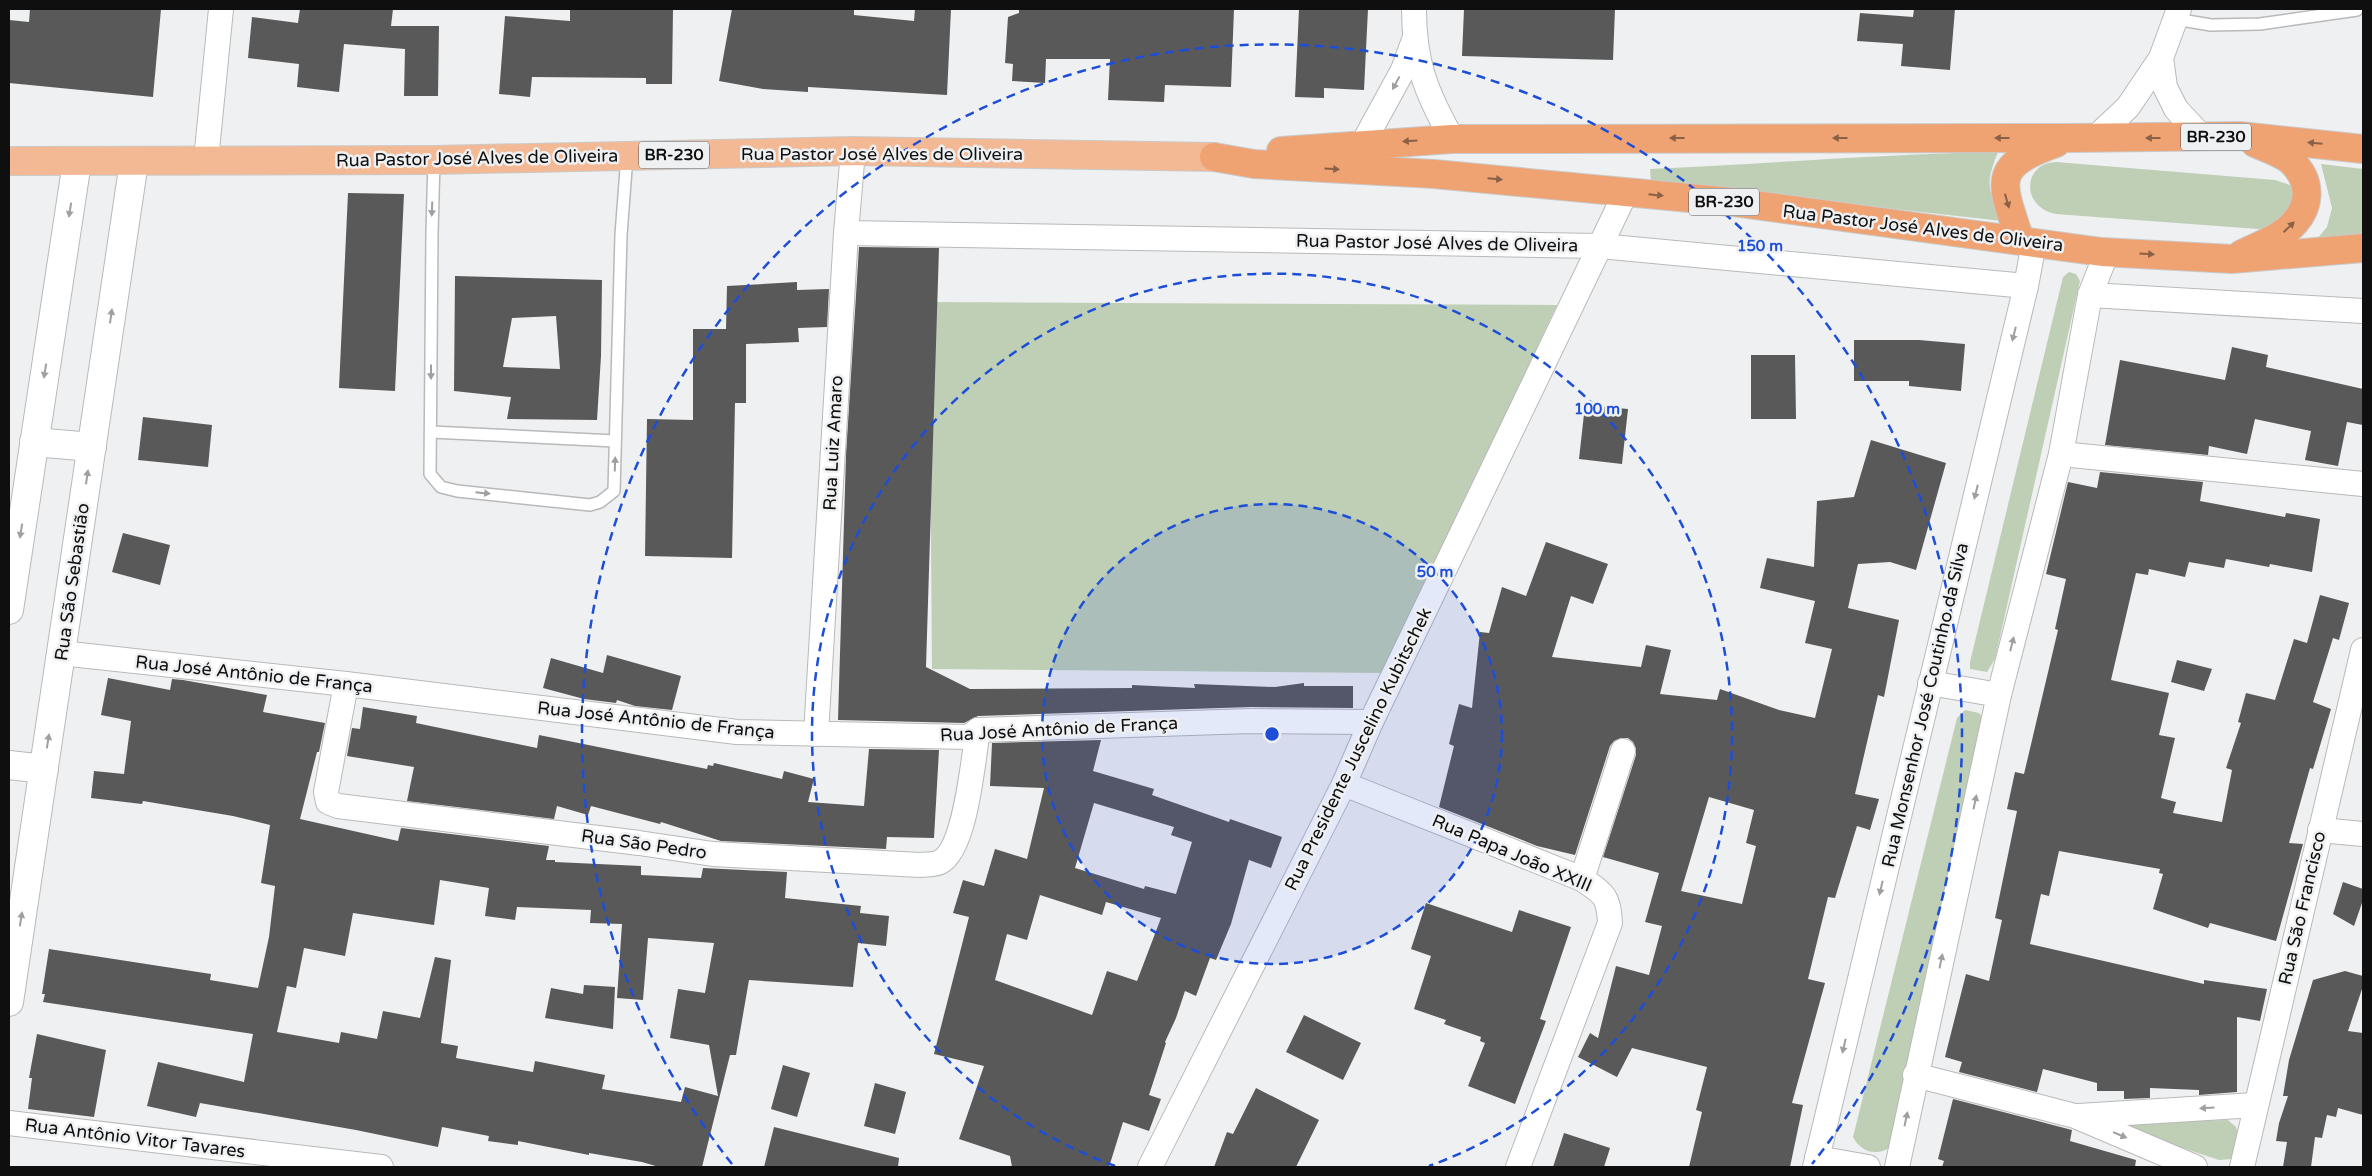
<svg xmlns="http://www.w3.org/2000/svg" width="2372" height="1176" viewBox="0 0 2372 1176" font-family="'Varela Round',sans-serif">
<rect width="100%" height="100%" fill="#eff0f1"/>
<!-- green -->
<g fill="#bfcfb5">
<path d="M 1998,152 C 1984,187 1989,188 2002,221 L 1651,182 L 1650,169 C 1766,164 1882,154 1998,152 Z"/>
<path d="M 2056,162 L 2275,180 L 2290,185 L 2298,198 L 2271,230 L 2056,214 C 2021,208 2022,163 2056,162 Z"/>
<path d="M 2321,164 L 2363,169 L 2363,239 L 2312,245 L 2327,227 L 2332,208 Z"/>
<path d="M 2069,272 L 2076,274 L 2080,281 L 1995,659 L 1987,672 L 1970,669 L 1970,662 L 2063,277 Z"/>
<path d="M 929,302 L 1557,305 L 1385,673 L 932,669 Z"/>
<path d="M 1965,710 L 1979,713 L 1986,722 L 1893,1146 C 1878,1156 1862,1154 1853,1137 L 1957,718 Z"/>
<path d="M 2124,1120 L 2148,1122 L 2228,1120 L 2236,1127 L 2241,1141 L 2236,1154 L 2231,1159 L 2219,1160 L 2123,1128 Z"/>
</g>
<!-- building -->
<g fill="#5a595a" fill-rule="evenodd">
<path d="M 30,9 L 161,9 L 153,97 L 9,83 L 9,20 L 29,22 Z"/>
<path d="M 300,9 L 393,9 L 391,26 L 439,26 L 438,96 L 404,96 L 405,49 L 344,44 L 339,92 L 297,87 L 299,64 L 248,58 L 252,17 L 298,23 Z"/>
<path d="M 570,9 L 673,9 L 672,84 L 646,84 L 646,78 L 532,77 L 530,97 L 499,94 L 505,16 L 570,21 Z"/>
<path d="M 732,9 L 854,9 L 854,15 L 914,21 L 915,9 L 951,9 L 947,95 L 808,87 L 808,92 L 763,89 L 719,81 Z"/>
<path d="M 1019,9 L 1234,9 L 1231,87 L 1165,85 L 1164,102 L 1108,100 L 1110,59 L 1046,59 L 1045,83 L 1012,81 L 1013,64 L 1005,63 L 1008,17 L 1019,13 Z"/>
<path d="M 1299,9 L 1368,9 L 1364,90 L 1324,88 L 1324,98 L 1295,97 Z"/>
<path d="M 1464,9 L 1615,9 L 1613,60 L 1462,56 Z"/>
<path d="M 1914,9 L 1955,9 L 1950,70 L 1901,66 L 1903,44 L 1857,41 L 1860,13 L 1913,17 Z"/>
<path d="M 348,193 L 404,194 L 395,391 L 339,388 Z"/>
<path d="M 859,247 L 939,248 L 926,667 L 970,689 L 1132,688 L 1132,685 L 1195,688 L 1194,684 L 1275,687 L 1304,683 L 1304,686 L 1353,686 L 1353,708 L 1251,707 L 978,716 L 964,723 L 838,720 L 846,455 Z"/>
<path d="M 455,276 L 602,280 L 601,356 L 597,420 L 507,419 L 511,397 L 454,391 ZM 556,316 L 560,369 L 503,367 L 512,318 Z"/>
<path d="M 797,282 L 797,290 L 829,289 L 827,327 L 798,328 L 799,342 L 746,344 L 746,403 L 735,403 L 732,558 L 645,556 L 647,419 L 693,420 L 693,329 L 726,329 L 727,286 Z"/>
<path d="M 1854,340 L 1919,340 L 1965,344 L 1961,391 L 1909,386 L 1909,381 L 1854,381 Z"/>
<path d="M 2232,347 L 2268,355 L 2266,367 L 2363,389 L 2363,425 L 2347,422 L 2338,466 L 2305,460 L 2311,431 L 2255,419 L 2247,454 L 2209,446 L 2208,455 L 2105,445 L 2120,360 L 2225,380 Z"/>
<path d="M 1751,355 L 1795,355 L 1796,419 L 1751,419 Z"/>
<path d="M 1585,405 L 1628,409 L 1622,464 L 1579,459 Z"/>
<path d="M 143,417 L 212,425 L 208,467 L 138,460 Z"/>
<path d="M 1871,440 L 1946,463 L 1916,570 L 1890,562 L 1858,564 L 1848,608 L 1899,620 L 1884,697 L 1878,695 L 1855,794 L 1879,799 L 1870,830 L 1857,826 L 1835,898 L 1828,897 L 1808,979 L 1825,983 L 1792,1103 L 1803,1105 L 1790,1167 L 1689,1167 L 1702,1112 L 1696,1110 L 1707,1067 L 1632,1048 L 1617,1077 L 1578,1057 L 1590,1033 L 1598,1038 L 1616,966 L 1649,975 L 1662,926 L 1645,922 L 1659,873 L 1603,857 L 1636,755 L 1636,749 L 1633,742 L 1628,738 L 1621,738 L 1614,741 L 1610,746 L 1575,855 L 1537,846 L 1439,807 L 1454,746 L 1449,744 L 1459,704 L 1472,708 L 1480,632 L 1489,633 L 1502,587 L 1526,596 L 1546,542 L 1608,564 L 1593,604 L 1571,596 L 1552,657 L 1641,667 L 1646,645 L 1671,650 L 1660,694 L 1717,700 L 1720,689 L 1779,710 L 1815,718 L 1832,649 L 1805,643 L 1815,601 L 1760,588 L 1767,558 L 1814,567 L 1817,501 L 1854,497 ZM 1709,797 L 1754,810 L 1746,843 L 1756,846 L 1742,904 L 1681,891 Z"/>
<path d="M 2100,472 L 2203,482 L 2200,501 L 2285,517 L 2286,513 L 2320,519 L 2312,572 L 2270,564 L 2269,567 L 2226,559 L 2224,568 L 2189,562 L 2185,577 L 2149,569 L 2148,575 L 2136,573 L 2111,680 L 2169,693 L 2159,735 L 2175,738 L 2161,798 L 2176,802 L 2173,813 L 2222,822 L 2232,770 L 2226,768 L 2241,723 L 2238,722 L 2246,693 L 2275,700 L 2294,639 L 2307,643 L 2320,595 L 2349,603 L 2339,640 L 2333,638 L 2313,702 L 2331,709 L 2313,769 L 2310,768 L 2289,843 L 2303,844 L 2276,941 L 2210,923 L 2208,928 L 2153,909 L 2163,874 L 2159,873 L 2160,869 L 2059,851 L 2049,896 L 2041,894 L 2030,944 L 2204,984 L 2204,980 L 2267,989 L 2260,1021 L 2237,1017 L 2237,1092 L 2199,1095 L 2199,1090 L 2150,1088 L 2150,1098 L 2124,1099 L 2124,1091 L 2097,1091 L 2097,1083 L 2043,1069 L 2037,1092 L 1959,1072 L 1962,1062 L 1945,1057 L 1966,974 L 1989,981 L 2002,920 L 1995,918 L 2017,811 L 2007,809 L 2015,772 L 2024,774 L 2058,630 L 2055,629 L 2066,579 L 2046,574 L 2068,482 L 2097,488 Z"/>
<path d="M 123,533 L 170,545 L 160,585 L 112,572 Z"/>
<path d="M 607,655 L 681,676 L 672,710 L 635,706 L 617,700 L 616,703 L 584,699 L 543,688 L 551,658 L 603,673 Z"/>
<path d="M 2177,660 L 2212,669 L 2204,691 L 2171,682 Z"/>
<path d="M 108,678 L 170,690 L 172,679 L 183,680 L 267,695 L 263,712 L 325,723 L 319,752 L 317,752 L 300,819 L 398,841 L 401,828 L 549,846 L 546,860 L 555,860 L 555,862 L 641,866 L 641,875 L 701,878 L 703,868 L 787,872 L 785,898 L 861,906 L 860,913 L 889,916 L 886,946 L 858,943 L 853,987 L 749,980 L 736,1055 L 730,1055 L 702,1167 L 659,1167 L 642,1162 L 589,1153 L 589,1155 L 518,1141 L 518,1145 L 488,1141 L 489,1136 L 442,1127 L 438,1147 L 356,1130 L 200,1103 L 196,1117 L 147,1106 L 158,1062 L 244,1082 L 253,1034 L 43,1002 L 45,994 L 42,994 L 49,949 L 211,974 L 210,980 L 258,988 L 269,937 L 275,886 L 261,883 L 270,825 L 233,816 L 143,801 L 142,804 L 91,798 L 94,771 L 124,774 L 131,721 L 101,715 ZM 440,880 L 489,888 L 485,916 L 515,920 L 517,907 L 591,910 L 590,923 L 622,924 L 617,998 L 643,1000 L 648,938 L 714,943 L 705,993 L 678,989 L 670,1038 L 709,1045 L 718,1096 L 685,1087 L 681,1102 L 602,1089 L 605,1075 L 535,1061 L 533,1072 L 456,1058 L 458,1046 L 441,1043 L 451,960 L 435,957 L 420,1018 L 383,1011 L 377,1039 L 341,1032 L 339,1043 L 277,1032 L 287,986 L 296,988 L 304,948 L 345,956 L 353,913 L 434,925 Z"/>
<path d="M 363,707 L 417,716 L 416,723 L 537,748 L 539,735 L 707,769 L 708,765 L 713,766 L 714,763 L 782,779 L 784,771 L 814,779 L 808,802 L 864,806 L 869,749 L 939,750 L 934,838 L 887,837 L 886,849 L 721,841 L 661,822 L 660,824 L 591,806 L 588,815 L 557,806 L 554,819 L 407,801 L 414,767 L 347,756 L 352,728 L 360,729 Z"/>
<path d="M 1101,740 L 1093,771 L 1154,789 L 1152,795 L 1229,822 L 1230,819 L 1282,837 L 1271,868 L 1249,860 L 1231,924 L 1216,960 L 1210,958 L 1196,996 L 1185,991 L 1176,1018 L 1165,1042 L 1166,1043 L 1149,1095 L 1161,1099 L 1149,1131 L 1123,1122 L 1109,1167 L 1012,1167 L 1010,1156 L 959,1139 L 984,1066 L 934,1054 L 969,917 L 953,913 L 963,880 L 984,886 L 995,849 L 1027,859 L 1044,788 L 990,786 L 992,743 ZM 1094,803 L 1174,827 L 1171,835 L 1192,842 L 1176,894 L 1145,886 L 1144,889 L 1075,868 ZM 1040,895 L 1102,915 L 1106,902 L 1161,918 L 1137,981 L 1107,971 L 1092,1015 L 995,980 L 1007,934 L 1027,940 Z"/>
<path d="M 2343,882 L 2363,889 L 2363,900 L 2354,926 L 2333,914 Z"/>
<path d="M 1426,903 L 1512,932 L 1519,910 L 1571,927 L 1540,1019 L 1546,1021 L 1515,1104 L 1468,1086 L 1485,1043 L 1480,1041 L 1481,1037 L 1444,1024 L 1446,1020 L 1414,1009 L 1431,956 L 1411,949 Z"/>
<path d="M 2345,971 L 2363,976 L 2363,986 L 2348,1031 L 2363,1033 L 2363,1115 L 2338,1108 L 2336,1117 L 2327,1115 L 2322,1138 L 2315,1137 L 2311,1167 L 2283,1167 L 2287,1142 L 2276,1141 L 2279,1123 L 2288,1096 L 2283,1096 L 2289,1060 L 2313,980 Z"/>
<path d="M 584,985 L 615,987 L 613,1029 L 545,1018 L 551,988 L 583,994 Z"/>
<path d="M 1304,1015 L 1361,1043 L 1343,1080 L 1286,1052 Z"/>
<path d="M 37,1034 L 106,1050 L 94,1117 L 28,1109 L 32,1078 L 29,1078 Z"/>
<path d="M 783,1065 L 810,1073 L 797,1117 L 771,1109 Z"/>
<path d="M 875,1083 L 906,1092 L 895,1134 L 864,1126 Z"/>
<path d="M 1256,1088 L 1319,1120 L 1296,1167 L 1214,1167 L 1227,1132 L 1233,1134 Z"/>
<path d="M 1953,1099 L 2072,1130 L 2070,1141 L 2136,1160 L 2135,1167 L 1942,1167 L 1944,1161 L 1938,1159 Z"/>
<path d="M 774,1127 L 899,1158 L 898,1167 L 764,1167 Z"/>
<path d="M 1564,1133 L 1610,1148 L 1604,1167 L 1553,1167 Z"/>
</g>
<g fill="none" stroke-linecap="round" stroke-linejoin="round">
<defs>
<g id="service">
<path d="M 2175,19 L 2211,25 L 2260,24 L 2357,10"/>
<path d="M 434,160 L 432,233 L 430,474 L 441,487 L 457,491 L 590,505 L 600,502 L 614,491 L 621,235 L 627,156"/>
<path d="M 431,432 L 615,441"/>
</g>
<g id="minor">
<path d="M 1414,9 C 1414,63 1426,92 1452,139"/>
<path d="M 2161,58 L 2165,87 L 2176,109 L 2203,138"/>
<path d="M 2095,138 L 2128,107 L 2161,58 L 2179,9"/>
<path d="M 1362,145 L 1403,70 L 1414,40"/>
<path d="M 206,160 L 221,9"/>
<path d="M 846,233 L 1600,246 L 2026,286"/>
<path d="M 2090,295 L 2363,311"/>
<path d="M 2061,454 L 2363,484"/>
<path d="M 61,653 L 346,684 L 737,732 L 969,737 L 978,730 L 1251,721 L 1371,722"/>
<path d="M 1930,683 L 1999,695"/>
<path d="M 346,684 L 326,792 L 328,802 L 338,806 L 639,843 L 713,854 L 920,865 C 926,864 935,865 940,862 C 966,849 973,759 978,730"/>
<path d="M 816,734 L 846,233 L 853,151"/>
<path d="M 1344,784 L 1582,879 C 1603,893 1609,896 1610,923 L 1518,1167"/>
<path d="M 2320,830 L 2363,834"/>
<path d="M 1582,879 L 1623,751"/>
<path d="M 1915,1075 L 2075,1116 L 2195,1167"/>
<path d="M 2079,1116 L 2255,1105"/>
<path d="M 9,1123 L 381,1167"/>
<path d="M 1817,1158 L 1868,1167"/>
<path d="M 1150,1167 L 1344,784 L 1371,722 L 1626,192"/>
<path d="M 1815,1167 L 2026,286 L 2034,243"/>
<path d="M 1897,1167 L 1999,695 L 2061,454 L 2090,295 L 2107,252"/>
<path d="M 2242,1167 L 2363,650"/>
</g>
<g id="secondary">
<path d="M 34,442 L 92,447"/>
<path d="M 9,610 L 77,162"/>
<path d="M 9,765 L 44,769"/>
<path d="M 9,1002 L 134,162"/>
</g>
<path id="primary" d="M 9,161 L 434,160 L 853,151 L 1214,157"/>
<g id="trunk">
<path d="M 1281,151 L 1452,139 L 2069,138 L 2240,136 L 2363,149"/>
<path d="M 1214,157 L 1254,164 L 1434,174 L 1732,202 L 2102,252 L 2232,259 L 2363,248"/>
<path d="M 2020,240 C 2001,182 1990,166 2056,143"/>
<path d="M 2242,254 C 2256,247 2275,240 2287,230 C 2311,210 2314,182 2290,160 C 2281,153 2266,148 2255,143"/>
</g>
</defs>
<!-- service casing -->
<use href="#service" stroke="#b8b9ba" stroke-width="14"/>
<!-- minor casing -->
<use href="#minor" stroke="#b8b9ba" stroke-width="26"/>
<!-- secondary casing -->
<use href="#secondary" stroke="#b8b9ba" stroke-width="30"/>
<!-- primary casing -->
<use href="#primary" stroke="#cacaca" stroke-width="30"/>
<!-- trunk casing -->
<use href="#trunk" stroke="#cacaca" stroke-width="30"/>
<!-- service -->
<use href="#service" stroke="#fff" stroke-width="11"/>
<!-- minor -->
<use href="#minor" stroke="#fff" stroke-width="24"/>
<!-- secondary -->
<use href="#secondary" stroke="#fff" stroke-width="28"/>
<!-- primary -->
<use href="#primary" stroke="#f3b995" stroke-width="28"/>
<!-- trunk -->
<use href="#trunk" stroke="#efa272" stroke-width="28"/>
</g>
<!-- one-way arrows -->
<defs><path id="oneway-solid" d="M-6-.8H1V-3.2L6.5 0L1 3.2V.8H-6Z" transform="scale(1.25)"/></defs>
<g fill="#9f9f9f">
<use href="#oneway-solid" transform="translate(1396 83) rotate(118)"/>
<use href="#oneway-solid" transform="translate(432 209) rotate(92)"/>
<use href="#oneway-solid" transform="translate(70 210) rotate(99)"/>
<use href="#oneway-solid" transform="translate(111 316) rotate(-82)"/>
<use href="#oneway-solid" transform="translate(2014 334) rotate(104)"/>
<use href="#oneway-solid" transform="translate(45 371) rotate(99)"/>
<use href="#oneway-solid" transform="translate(431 372) rotate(90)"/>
<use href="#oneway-solid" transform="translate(615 464) rotate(-88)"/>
<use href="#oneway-solid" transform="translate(87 477) rotate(-82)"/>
<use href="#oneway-solid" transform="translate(1976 492) rotate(104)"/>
<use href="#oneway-solid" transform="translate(483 493) rotate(6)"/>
<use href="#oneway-solid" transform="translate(21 531) rotate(99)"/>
<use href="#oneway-solid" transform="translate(2012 644) rotate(-76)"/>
<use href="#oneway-solid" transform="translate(48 741) rotate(-81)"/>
<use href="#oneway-solid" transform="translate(1975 802) rotate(-78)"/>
<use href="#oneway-solid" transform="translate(1881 888) rotate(103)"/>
<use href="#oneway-solid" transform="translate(21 919) rotate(-81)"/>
<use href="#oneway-solid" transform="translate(1941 961) rotate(-78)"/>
<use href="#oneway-solid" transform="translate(1844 1046) rotate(103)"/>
<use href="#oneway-solid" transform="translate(2207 1108) rotate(176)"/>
<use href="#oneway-solid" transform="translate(1906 1119) rotate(-78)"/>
<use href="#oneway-solid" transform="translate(2120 1135) rotate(23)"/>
</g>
<g fill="#8a6046">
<use href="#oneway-solid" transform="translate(1677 138) rotate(-180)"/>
<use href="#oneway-solid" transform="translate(1840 138) rotate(-180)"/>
<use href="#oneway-solid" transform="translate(2002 138) rotate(-180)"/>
<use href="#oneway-solid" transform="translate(2153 138) rotate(-180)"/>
<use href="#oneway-solid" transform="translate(1410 141) rotate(176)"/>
<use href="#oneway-solid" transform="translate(2315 143) rotate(-175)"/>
<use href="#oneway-solid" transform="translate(1332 169) rotate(3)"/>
<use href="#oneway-solid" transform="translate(1495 179) rotate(5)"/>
<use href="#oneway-solid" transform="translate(1656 195) rotate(6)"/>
<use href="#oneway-solid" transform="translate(2007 201) rotate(74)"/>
<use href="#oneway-solid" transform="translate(2289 227) rotate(-44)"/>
<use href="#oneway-solid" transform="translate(2147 254) rotate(3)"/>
</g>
<!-- distance rings -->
<circle cx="1272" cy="734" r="230" fill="#1d4ed8" fill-opacity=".12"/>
<g fill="none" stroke="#1d4ed8" stroke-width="2.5" stroke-dasharray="9 6">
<circle cx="1272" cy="734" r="230"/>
<path d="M1115 1166A460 460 0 1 1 1429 1166"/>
<path d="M732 1164A690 690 0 1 1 1812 1164"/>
</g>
<g text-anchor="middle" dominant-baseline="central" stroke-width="5" stroke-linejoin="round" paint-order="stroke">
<!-- shield labels -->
<g fill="#eff0f1" stroke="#525254" stroke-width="1">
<rect x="2181" y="123.5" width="70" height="27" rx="4"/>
<rect x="639" y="141.5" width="70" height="27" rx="4"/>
<rect x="1689" y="188.5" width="70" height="27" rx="4"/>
</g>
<g font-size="16" font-weight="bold" fill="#0f0f10">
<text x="2216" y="137">BR-230</text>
<text x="674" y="155">BR-230</text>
<text x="1724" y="202">BR-230</text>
</g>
<!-- street labels -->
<g font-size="18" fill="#0f0f10" stroke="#eff0f1">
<text x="882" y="154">Rua Pastor José Alves de Oliveira</text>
<text transform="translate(477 158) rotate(-1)">Rua Pastor José Alves de Oliveira</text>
<text transform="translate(1923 228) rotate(7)">Rua Pastor José Alves de Oliveira</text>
<text transform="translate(1437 243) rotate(1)">Rua Pastor José Alves de Oliveira</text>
<text transform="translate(833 443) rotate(-87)">Rua Luiz Amaro</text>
<text transform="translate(72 582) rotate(-82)">Rua São Sebastião</text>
<text transform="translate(254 674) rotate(6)">Rua José Antônio de França</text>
<text transform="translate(1925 705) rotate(-77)">Rua Monsenhor José Coutinho da Silva</text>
<text transform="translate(656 720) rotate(6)">Rua José Antônio de França</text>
<text transform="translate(1059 729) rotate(-3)">Rua José Antônio de França</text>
<text transform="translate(1358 749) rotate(-64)">Rua Presidente Juscelino Kubitschek</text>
<text transform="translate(644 844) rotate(8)">Rua São Pedro</text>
<text transform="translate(1512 853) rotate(23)">Rua Papa João XXIII</text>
<text transform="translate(2302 908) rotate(-77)">Rua São Francisco</text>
<text transform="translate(135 1138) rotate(7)">Rua Antônio Vitor Tavares</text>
</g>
</g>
<circle cx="1272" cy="734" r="8" fill="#1d4ed8" stroke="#eff0f1" stroke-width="2.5"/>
<g font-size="15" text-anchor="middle" font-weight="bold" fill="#1d4ed8" stroke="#eff0f1" stroke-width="5" stroke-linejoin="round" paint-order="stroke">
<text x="1760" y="251">150 m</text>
<text x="1597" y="414">100 m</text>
<text x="1435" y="577">50 m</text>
</g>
<!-- border -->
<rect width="2372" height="1176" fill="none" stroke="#0f0f10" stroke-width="20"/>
</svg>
